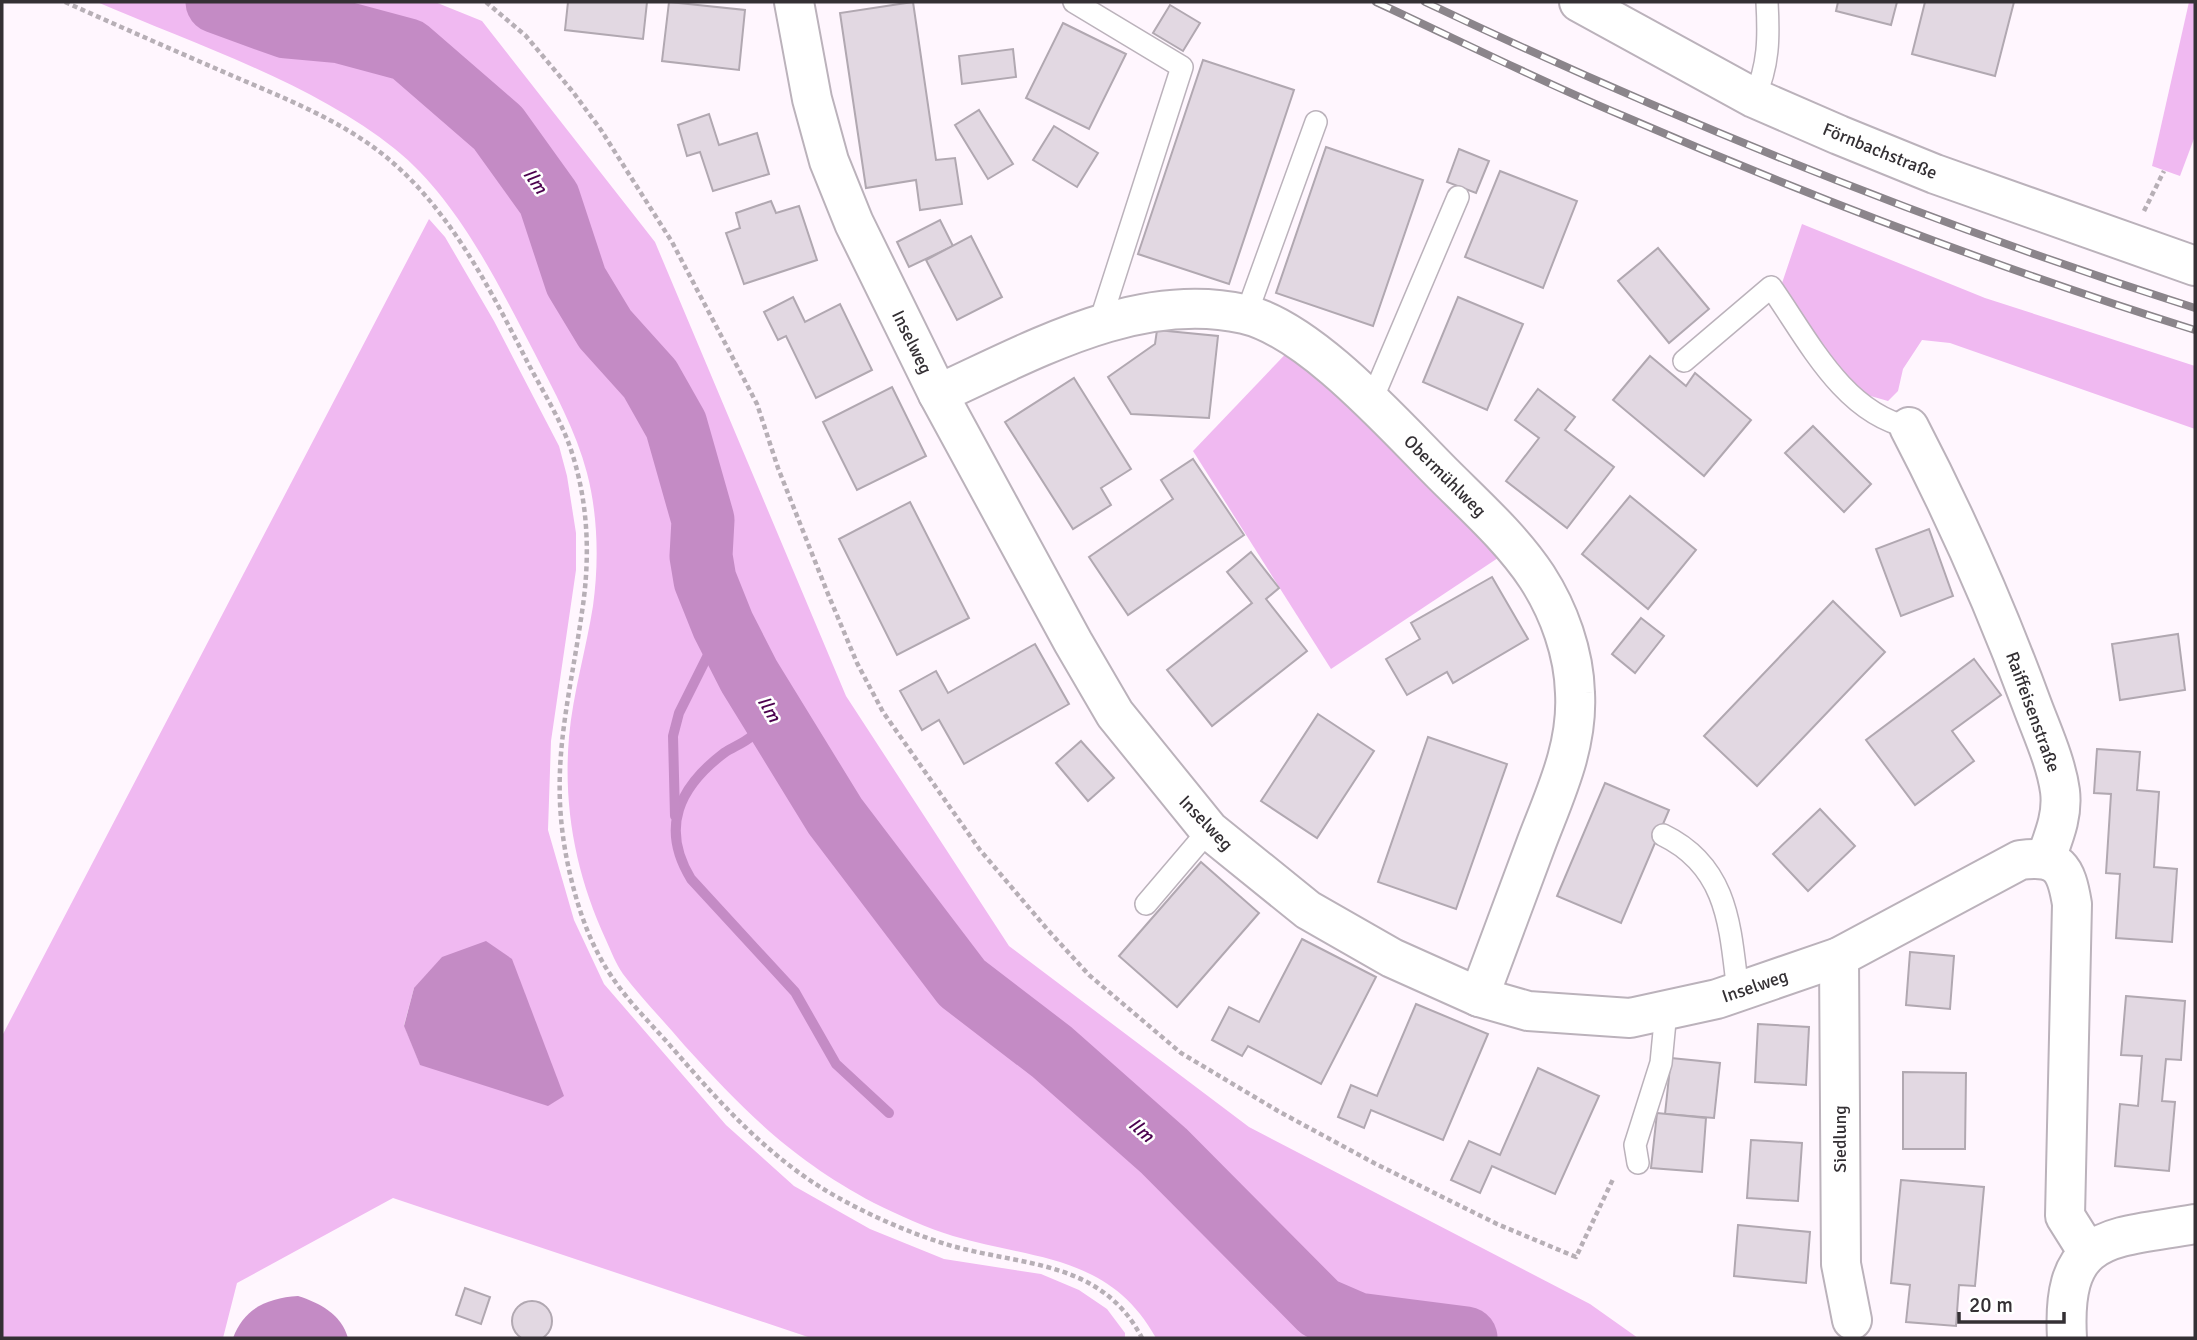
<svg xmlns="http://www.w3.org/2000/svg" width="2197" height="1340" viewBox="0 0 2197 1340" font-family="Signika,sans-serif">
<rect width="100%" height="100%" fill="#fff6fe"/>
<!-- green -->
<g fill="#f0b9f1" fill-rule="evenodd">
<path d="M 97,2 L 435,2 L 482,21 L 655,242 L 846,696 L 1009,946 L 1249,1127 L 1590,1304 L 1638,1338 L 1156,1338 C 1109,1254 1034,1260 953,1236 C 927,1228 898,1215 874,1203 C 792,1159 747,1114 685,1046 C 665,1022 642,999 623,974 C 616,964 611,951 606,940 C 576,875 563,808 569,737 C 573,693 586,650 593,606 C 599,563 598,515 587,473 C 576,431 554,391 534,352 C 497,282 458,200 395,149 C 313,83 194,44 97,2 Z"/>
<path d="M 2189,2 L 2195,2 L 2195,136 L 2180,176 L 2152,166 Z"/>
<path d="M 429,219 L 445,237 L 494,321 L 559,446 L 567,476 L 576,533 L 576,570 L 551,741 L 548,830 L 574,920 L 604,984 L 726,1125 L 794,1186 L 870,1229 L 944,1259 L 1041,1274 L 1079,1290 L 1107,1309 L 1125,1333 L 1125,1338 L 811,1338 L 393,1198 L 237,1283 L 223,1338 L 2,1338 L 2,1036 ZM 414,988 L 420,1064 L 404,1025 Z"/>
<path d="M 1802,224 L 1985,298 L 2195,366 L 2195,429 L 1950,343 L 1922,340 L 1903,369 L 1898,391 L 1888,401 L 1860,393 L 1780,289 Z"/>
<path d="M 1297,342 L 1513,548 L 1331,669 L 1193,451 Z"/>
</g>
<!-- water -->
<g fill="#c48bc5">
<path d="M 486,941 L 512,959 L 564,1096 L 548,1106 L 420,1065 L 404,1026 L 414,988 L 442,957 Z"/>
<path d="M 298,1296 C 320,1303 341,1314 348,1338 L 233,1338 C 244,1308 268,1298 298,1296 Z"/>
</g>
<g fill="none" stroke-linecap="round" stroke-linejoin="round">
<!-- stream -->
<g stroke="#c48bc5" stroke-width="10">
<path d="M 763,700 C 762,712 761,727 752,736 C 744,743 733,747 724,753 C 679,787 660,828 691,879 L 795,992 L 836,1064 L 889,1113"/>
<path d="M 675,816 L 673,736 L 679,713 L 723,625"/>
<path d="M 1320,1308 L 1321,1338"/>
</g>
<!-- river -->
<path stroke="#c48bc5" stroke-width="63" d="M 217,2 L 286,27 L 341,32 L 408,50 L 498,128 L 549,199 L 576,281 L 605,329 L 650,379 L 676,425 L 703,520 L 701,556 L 705,580 L 723,625 L 749,676 L 835,816 L 962,983 L 1052,1052 L 1164,1151 L 1320,1308 L 1357,1324 L 1466,1338"/>
</g>
<!-- building -->
<g fill="#e2d8e2" stroke="#b1a8b1" stroke-width="2">
<path d="M 568,2 L 647,2 L 643,39 L 565,30 Z"/>
<path d="M 669,2 L 745,10 L 739,70 L 662,61 Z"/>
<path d="M 913,2 L 936,160 L 955,158 L 962,204 L 920,210 L 916,180 L 866,188 L 840,13 Z"/>
<path d="M 1838,2 L 1897,2 L 1891,25 L 1836,11 Z"/>
<path d="M 1925,2 L 2014,2 L 1995,76 L 1912,54 Z"/>
<path d="M 1170,5 L 1200,23 L 1183,51 L 1153,33 Z"/>
<path d="M 1063,23 L 1126,54 L 1089,129 L 1026,98 Z"/>
<path d="M 1013,49 L 1016,77 L 962,84 L 959,56 Z"/>
<path d="M 1203,60 L 1294,90 L 1229,284 L 1138,254 Z"/>
<path d="M 979,110 L 1013,164 L 988,179 L 955,125 Z"/>
<path d="M 709,114 L 719,145 L 757,133 L 769,174 L 713,191 L 700,152 L 687,156 L 678,125 Z"/>
<path d="M 1054,126 L 1098,153 L 1077,187 L 1033,160 Z"/>
<path d="M 1326,147 L 1423,180 L 1373,326 L 1276,293 Z"/>
<path d="M 1459,149 L 1489,161 L 1476,193 L 1447,182 Z"/>
<path d="M 1500,171 L 1577,201 L 1543,288 L 1465,257 Z"/>
<path d="M 771,201 L 776,213 L 799,206 L 817,260 L 744,284 L 726,233 L 740,228 L 736,213 Z"/>
<path d="M 940,220 L 953,246 L 909,267 L 897,242 Z"/>
<path d="M 971,236 L 1002,297 L 957,320 L 926,260 Z"/>
<path d="M 1658,248 L 1709,309 L 1669,343 L 1618,281 Z"/>
<path d="M 793,297 L 805,322 L 840,304 L 872,370 L 816,398 L 786,336 L 778,340 L 764,312 Z"/>
<path d="M 1458,297 L 1523,324 L 1487,410 L 1423,382 Z"/>
<path d="M 1157,330 L 1218,336 L 1209,418 L 1131,414 L 1108,377 L 1155,344 Z"/>
<path d="M 1650,356 L 1686,386 L 1695,373 L 1751,420 L 1704,476 L 1613,400 Z"/>
<path d="M 1074,378 L 1131,469 L 1101,488 L 1111,505 L 1073,529 L 1005,422 Z"/>
<path d="M 892,387 L 926,456 L 857,490 L 823,422 Z"/>
<path d="M 1538,389 L 1575,417 L 1565,430 L 1614,467 L 1567,528 L 1506,481 L 1539,438 L 1515,420 Z"/>
<path d="M 1813,426 L 1871,484 L 1844,512 L 1785,453 Z"/>
<path d="M 1193,459 L 1244,535 L 1128,615 L 1089,557 L 1173,499 L 1161,480 Z"/>
<path d="M 1630,496 L 1696,550 L 1648,609 L 1582,554 Z"/>
<path d="M 910,502 L 969,618 L 897,655 L 839,539 Z"/>
<path d="M 1929,529 L 1953,596 L 1901,616 L 1876,549 Z"/>
<path d="M 1251,552 L 1279,588 L 1266,599 L 1307,651 L 1212,726 L 1167,670 L 1252,603 L 1227,572 Z"/>
<path d="M 1492,577 L 1528,639 L 1453,683 L 1447,672 L 1407,695 L 1386,659 L 1420,639 L 1411,623 Z"/>
<path d="M 1833,601 L 1885,652 L 1757,786 L 1704,736 Z"/>
<path d="M 1641,618 L 1664,636 L 1635,673 L 1612,654 Z"/>
<path d="M 2178,634 L 2185,690 L 2120,700 L 2112,644 Z"/>
<path d="M 1035,644 L 1069,704 L 964,764 L 939,720 L 922,730 L 900,691 L 936,671 L 948,693 Z"/>
<path d="M 1974,659 L 2001,695 L 1952,731 L 1974,761 L 1915,805 L 1866,740 Z"/>
<path d="M 1318,714 L 1374,751 L 1317,838 L 1261,801 Z"/>
<path d="M 1428,737 L 1507,764 L 1456,909 L 1378,882 Z"/>
<path d="M 1081,741 L 1114,778 L 1088,801 L 1056,763 Z"/>
<path d="M 2097,749 L 2140,752 L 2137,790 L 2159,792 L 2154,867 L 2177,869 L 2172,942 L 2116,938 L 2120,874 L 2106,873 L 2111,794 L 2094,793 Z"/>
<path d="M 1605,783 L 1669,810 L 1621,923 L 1557,896 Z"/>
<path d="M 1820,809 L 1855,846 L 1808,891 L 1773,854 Z"/>
<path d="M 1201,862 L 1259,913 L 1177,1007 L 1119,956 Z"/>
<path d="M 1302,939 L 1376,977 L 1321,1084 L 1248,1046 L 1242,1056 L 1212,1040 L 1229,1007 L 1259,1022 Z"/>
<path d="M 1910,952 L 1954,956 L 1950,1009 L 1906,1005 Z"/>
<path d="M 2126,996 L 2185,1001 L 2181,1060 L 2166,1059 L 2162,1101 L 2175,1102 L 2169,1171 L 2115,1166 L 2120,1104 L 2138,1106 L 2142,1056 L 2121,1055 Z"/>
<path d="M 1416,1004 L 1488,1034 L 1443,1140 L 1371,1110 L 1364,1128 L 1338,1117 L 1351,1085 L 1377,1096 Z"/>
<path d="M 1758,1024 L 1809,1027 L 1806,1085 L 1755,1082 Z"/>
<path d="M 1671,1058 L 1720,1063 L 1714,1118 L 1665,1114 Z"/>
<path d="M 1538,1068 L 1599,1096 L 1555,1194 L 1492,1166 L 1480,1193 L 1451,1180 L 1469,1141 L 1500,1155 Z"/>
<path d="M 1903,1072 L 1966,1073 L 1965,1149 L 1903,1149 Z"/>
<path d="M 1657,1113 L 1706,1118 L 1702,1172 L 1651,1168 Z"/>
<path d="M 1751,1140 L 1802,1143 L 1798,1201 L 1747,1198 Z"/>
<path d="M 1901,1180 L 1984,1187 L 1975,1286 L 1959,1285 L 1956,1326 L 1906,1322 L 1910,1285 L 1891,1283 Z"/>
<path d="M 1738,1225 L 1810,1232 L 1806,1283 L 1734,1276 Z"/>
<path d="M 465,1288 L 490,1297 L 481,1324 L 456,1315 Z"/>
<circle cx="532" cy="1321" r="20"/>
</g>
<g fill="none" stroke-linecap="round" stroke-linejoin="round">
<defs>
<g id="service">
<path d="M 1074,2 L 1182,67 L 1099,325"/>
<path d="M 1754,98 C 1769,66 1769,37 1767,2"/>
<path d="M 1246,315 L 1316,122"/>
<path d="M 1684,361 L 1771,287 C 1807,338 1843,413 1909,427"/>
<path d="M 1371,402 L 1458,197"/>
<path d="M 1663,835 C 1729,867 1730,928 1738,992"/>
<path d="M 1146,904 L 1209,830"/>
<path d="M 1638,1163 L 1635,1145 L 1661,1063 L 1666,1011"/>
</g>
<g id="minor">
<path d="M 794,2 L 812,99 L 829,161 L 854,223 L 938,394 L 1073,642 L 1115,714 L 1209,830 L 1308,910 L 1392,958 L 1479,997 L 1528,1011 L 1630,1018 L 1717,999 L 1839,957 L 2020,860 C 2059,855 2066,868 2072,904 L 2065,1216 L 2087,1251"/>
<path d="M 938,394 C 1031,352 1137,290 1244,314 C 1310,329 1395,426 1443,474 C 1475,506 1512,539 1537,577 C 1559,611 1574,653 1575,693 C 1578,747 1555,794 1536,844 C 1517,895 1498,946 1479,997"/>
<path d="M 1909,427 C 1956,517 1997,610 2032,705 C 2042,732 2056,762 2060,791 C 2063,815 2054,836 2046,858"/>
<path d="M 1839,957 L 1841,1264 L 1852,1320"/>
<path d="M 2067,1338 C 2061,1232 2110,1239 2195,1224"/>
</g>
<path id="tertiary" d="M 1579,2 L 1754,98 L 1839,135 L 1935,174 L 2195,266"/>
</defs>
<!-- service casing -->
<use href="#service" stroke="#bbb2bb" stroke-width="24"/>
<!-- minor casing -->
<use href="#minor" stroke="#bbb2bb" stroke-width="42"/>
<!-- tertiary casing -->
<use href="#tertiary" stroke="#bbb2bb" stroke-width="42"/>
<!-- path -->
<g stroke="#b7afb6" stroke-width="4.5" stroke-dasharray="5 3.5" stroke-linecap="butt">
<path d="M 65,2 C 123,28 182,54 240,79 C 284,98 329,116 369,144 C 445,197 489,287 530,367 C 545,395 563,424 572,453 C 588,503 590,554 583,605 C 568,713 544,779 574,890 C 582,920 594,951 612,977 C 628,1001 649,1022 668,1043 C 719,1102 769,1159 837,1197 C 873,1217 912,1234 952,1246 C 1025,1266 1102,1261 1142,1338"/>
<path d="M 486,2 L 526,36 L 573,92 L 601,130 L 672,242 L 757,404 L 778,468 L 828,594 L 857,663 L 883,712 L 980,850 L 1047,929 L 1089,975 L 1181,1053 L 1278,1111 L 1374,1163 L 1497,1224 L 1576,1257 L 1614,1177"/>
<path d="M 2144,211 L 2164,171"/>
</g>
<!-- service -->
<use href="#service" stroke="#fff" stroke-width="21"/>
<!-- minor -->
<use href="#minor" stroke="#fff" stroke-width="38"/>
<!-- tertiary -->
<use href="#tertiary" stroke="#fff" stroke-width="38"/>
<defs>
<g id="rail">
<path d="M 1376,2 C 1458,40 1538,80 1621,115 C 1808,196 2000,269 2195,330"/>
<path d="M 1425,2 C 1674,120 1932,224 2195,308"/>
</g>
</defs>
<!-- rail casing -->
<use href="#rail" stroke="#8b858b" stroke-width="8"/>
<!-- rail -->
<use href="#rail" stroke="#fff" stroke-width="5" stroke-dasharray="16" stroke-linecap="butt"/>
</g>
<g text-anchor="middle" dominant-baseline="central" stroke-width="5" stroke-linejoin="round" paint-order="stroke">
<!-- street labels -->
<g font-size="18" fill="#343034" stroke="#fff">
<text transform="translate(1880 151) rotate(22)">Förnbachstraße</text>
<text transform="translate(912 342) rotate(64)">Inselweg</text>
<text transform="translate(1445 476) rotate(45)">Obermühlweg</text>
<text transform="translate(2033 712) rotate(70)">Raiffeisenstraße</text>
<text transform="translate(1206 823) rotate(46)">Inselweg</text>
<text transform="translate(1755 986) rotate(-19)">Inselweg</text>
<text transform="translate(1840 1139) rotate(-90)">Siedlung</text>
</g>
<!-- water labels -->
<g font-size="19" font-style="italic" fill="#4c024f" stroke="#fff">
<text transform="translate(535 181) rotate(55)">Ilm</text>
<text transform="translate(769 709) rotate(59)">Ilm</text>
<text transform="translate(1141 1130) rotate(41)">Ilm</text>
</g>
</g>
<!-- border -->
<rect width="2197" height="1340" fill="none" stroke="#343034" stroke-width="7"/>
<!-- scale -->
<path d="M1959 1312v10h105v-10" fill="none" stroke="#343034" stroke-width="3.5"/>
<text x="1969" y="1312" font-size="21" fill="#343034" stroke="#ffffff" stroke-width="5" paint-order="stroke">20 m</text>
</svg>
